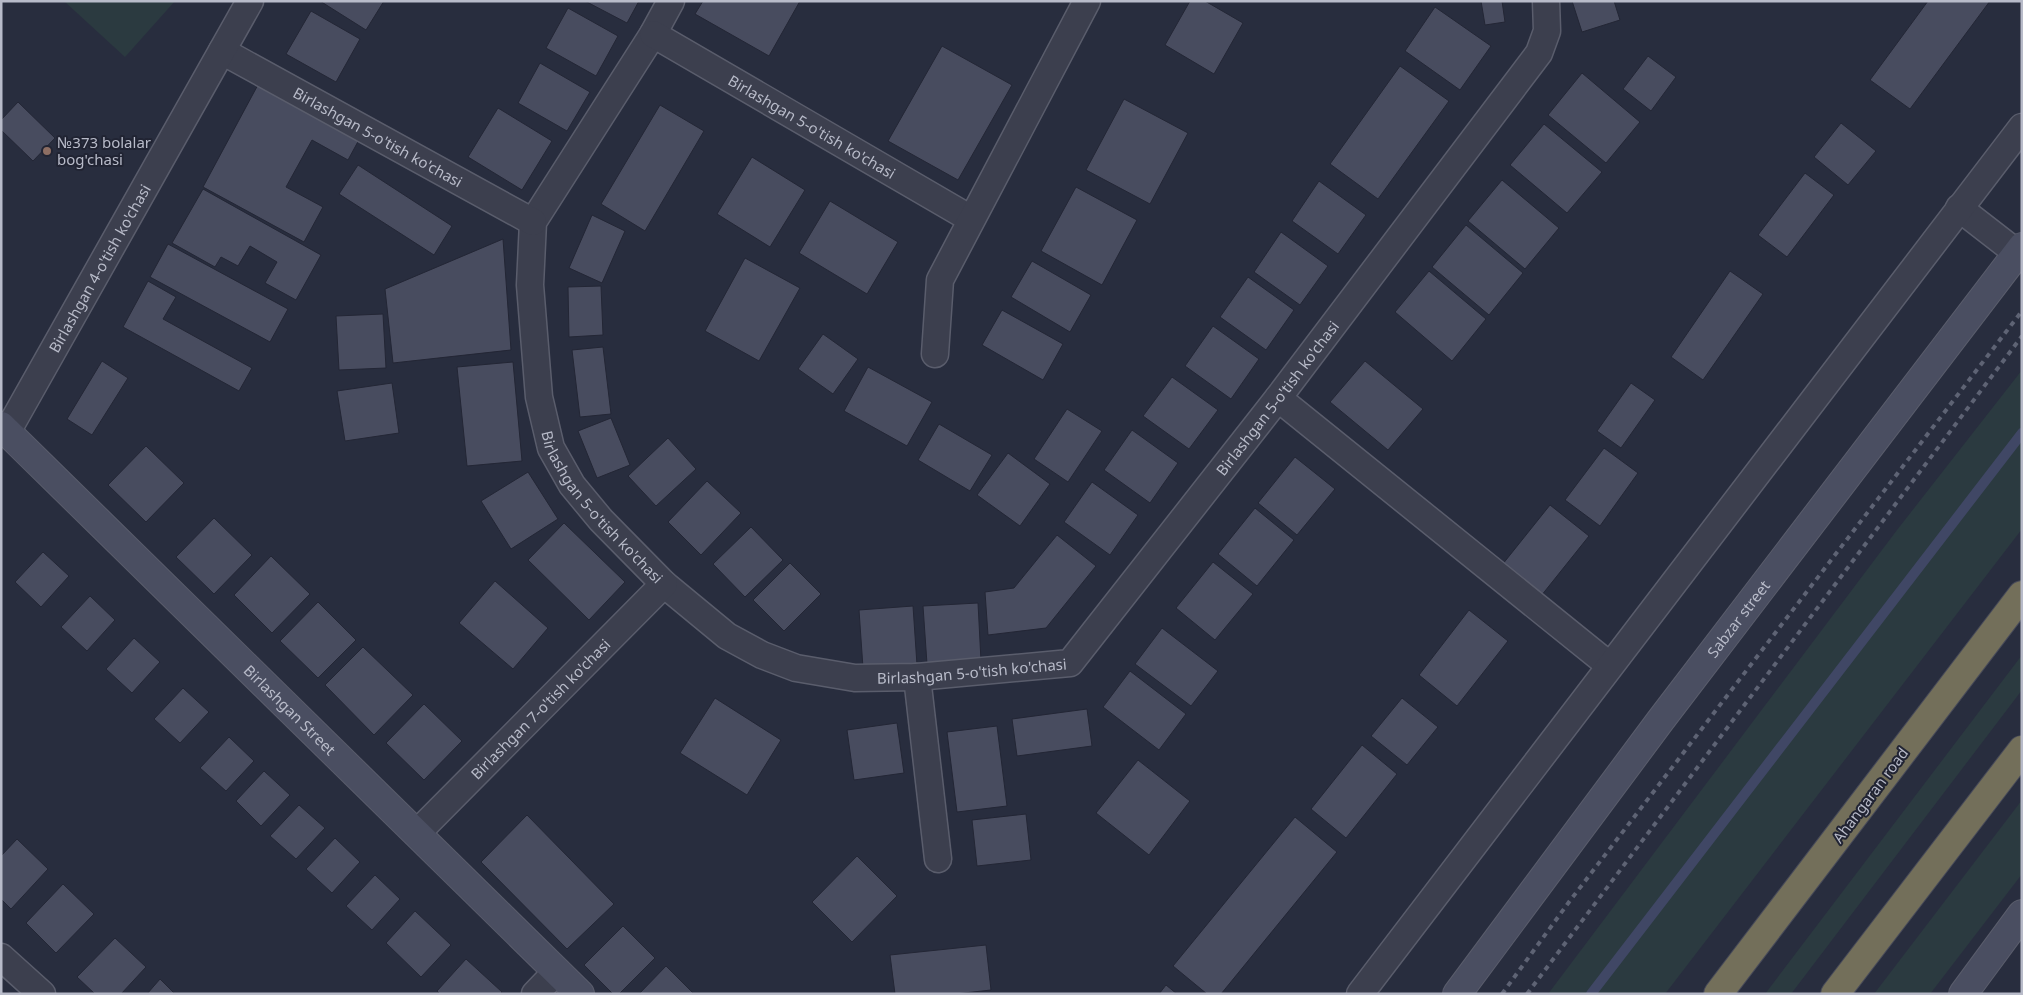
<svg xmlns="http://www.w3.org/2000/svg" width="2023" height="995" viewBox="0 0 2023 995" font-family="'Noto Sans',sans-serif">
<rect width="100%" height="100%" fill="#282d3e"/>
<!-- green -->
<g fill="#2b3a40">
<path d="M 64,1 L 175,1 L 125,57 Z"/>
<path d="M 2022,370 L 2022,529 L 1665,994 L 1548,994 L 1897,530 Z"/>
<path d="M 2022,655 L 2022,690 L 1791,994 L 1765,994 Z"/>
<path d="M 2022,800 L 2022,874 L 1930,994 L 1874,994 Z"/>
</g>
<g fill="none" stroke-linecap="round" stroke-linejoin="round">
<!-- stream -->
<path stroke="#404765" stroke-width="10" d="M 1591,994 L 2022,433"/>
</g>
<!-- building -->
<g fill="#484c5f" stroke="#232635">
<path d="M 320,1 L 384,1 L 366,30 Z"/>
<path d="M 585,1 L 639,1 L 627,23 Z"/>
<path d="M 703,1 L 800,1 L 769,56 L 695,14 Z"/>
<path d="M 1190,1 L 1205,1 L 1243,23 L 1214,74 L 1165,45 Z"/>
<path d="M 1481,1 L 1502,1 L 1505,22 L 1485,25 Z"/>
<path d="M 1572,1 L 1614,1 L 1620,20 L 1582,32 Z"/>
<path d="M 1928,1 L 1990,1 L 1910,109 L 1870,80 Z"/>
<path d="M 1435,7 L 1491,46 L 1460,90 L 1405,51 Z"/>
<path d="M 568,8 L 618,36 L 596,76 L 546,48 Z"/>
<path d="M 311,11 L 360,39 L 336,82 L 286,54 Z"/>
<path d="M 942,46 L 1012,85 L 958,180 L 888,141 Z"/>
<path d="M 1648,56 L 1676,77 L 1651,111 L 1623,89 Z"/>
<path d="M 540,63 L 590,92 L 567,131 L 518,103 Z"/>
<path d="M 1400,66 L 1449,101 L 1378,199 L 1330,164 Z"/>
<path d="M 1582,73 L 1640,122 L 1606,163 L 1548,115 Z"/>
<path d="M 260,81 L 361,136 L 348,160 L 312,140 L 286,187 L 323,207 L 304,242 L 203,187 Z"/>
<path d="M 1124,99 L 1188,133 L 1150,204 L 1086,170 Z"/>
<path d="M 18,102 L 55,138 L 33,161 L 1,130 L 1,120 Z"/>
<path d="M 660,105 L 704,131 L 645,231 L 601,204 Z"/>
<path d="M 498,108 L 552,141 L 522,190 L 468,157 Z"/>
<path d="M 1841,123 L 1876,151 L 1848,185 L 1814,157 Z"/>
<path d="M 1544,124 L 1602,172 L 1567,213 L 1510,165 Z"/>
<path d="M 752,157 L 805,190 L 770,247 L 717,214 Z"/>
<path d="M 358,165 L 452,226 L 434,255 L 339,194 Z"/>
<path d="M 1805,173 L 1834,195 L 1787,257 L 1758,235 Z"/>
<path d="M 1502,180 L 1559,228 L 1525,269 L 1468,221 Z"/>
<path d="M 1319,181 L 1366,215 L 1338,254 L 1292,221 Z"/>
<path d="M 1076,187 L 1137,220 L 1102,285 L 1041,251 Z"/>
<path d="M 203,189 L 321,255 L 296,300 L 265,283 L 277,262 L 250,246 L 238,266 L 221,257 L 215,267 L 172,243 Z"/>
<path d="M 830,201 L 898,242 L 867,294 L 799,253 Z"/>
<path d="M 592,215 L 625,231 L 602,283 L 569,268 Z"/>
<path d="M 1466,225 L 1523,273 L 1489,315 L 1432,267 Z"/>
<path d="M 1281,232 L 1328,266 L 1300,305 L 1254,272 Z"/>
<path d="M 503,239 L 511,350 L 393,363 L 385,289 Z"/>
<path d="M 168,244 L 288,309 L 270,342 L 150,277 Z"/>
<path d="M 745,258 L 800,288 L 759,361 L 705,331 Z"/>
<path d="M 1032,261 L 1091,295 L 1070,332 L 1011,297 Z"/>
<path d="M 1429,271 L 1486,319 L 1452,361 L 1395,312 Z"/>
<path d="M 1730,271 L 1763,294 L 1703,380 L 1671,357 Z"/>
<path d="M 1248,277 L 1294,310 L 1266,350 L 1220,317 Z"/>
<path d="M 148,281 L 176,297 L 163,319 L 252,368 L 239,391 L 123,327 Z"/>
<path d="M 601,286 L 603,335 L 569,337 L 568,287 Z"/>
<path d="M 1002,310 L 1063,344 L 1043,380 L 982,345 Z"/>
<path d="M 383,314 L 386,368 L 339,370 L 336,316 Z"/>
<path d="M 1213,326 L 1259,359 L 1231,399 L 1185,366 Z"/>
<path d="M 823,334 L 858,359 L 833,394 L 798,369 Z"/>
<path d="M 603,347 L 611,414 L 580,417 L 572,350 Z"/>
<path d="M 102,361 L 128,378 L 92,435 L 67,419 Z"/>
<path d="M 1365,361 L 1423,409 L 1388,450 L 1330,402 Z"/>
<path d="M 513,362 L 522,461 L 467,466 L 457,367 Z"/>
<path d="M 868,367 L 932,402 L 907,446 L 844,411 Z"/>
<path d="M 1172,377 L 1218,410 L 1189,449 L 1143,416 Z"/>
<path d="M 392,383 L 399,433 L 345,441 L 337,391 Z"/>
<path d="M 1631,383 L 1655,400 L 1621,448 L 1597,431 Z"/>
<path d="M 1067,409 L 1102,431 L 1068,482 L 1034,459 Z"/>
<path d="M 611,418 L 630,465 L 597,478 L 578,431 Z"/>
<path d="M 939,424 L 992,455 L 970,491 L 918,460 Z"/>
<path d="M 1132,430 L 1178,463 L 1150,503 L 1104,470 Z"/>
<path d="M 668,438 L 696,469 L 656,506 L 628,476 Z"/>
<path d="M 146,446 L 184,483 L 146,522 L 108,485 Z"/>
<path d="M 1604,448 L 1638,473 L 1600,526 L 1565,500 Z"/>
<path d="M 1008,453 L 1050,484 L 1020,526 L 977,495 Z"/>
<path d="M 1295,457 L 1335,489 L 1297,535 L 1258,503 Z"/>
<path d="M 528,472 L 558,519 L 511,549 L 481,501 Z"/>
<path d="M 707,481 L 741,513 L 701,555 L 668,522 Z"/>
<path d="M 1092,482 L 1138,515 L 1110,555 L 1064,522 Z"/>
<path d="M 1550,505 L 1589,536 L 1537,601 L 1498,570 Z"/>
<path d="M 1255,508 L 1294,540 L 1257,586 L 1218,554 Z"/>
<path d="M 214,518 L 252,555 L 214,594 L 176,557 Z"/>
<path d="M 564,523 L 625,582 L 589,620 L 528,560 Z"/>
<path d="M 751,527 L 783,560 L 745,597 L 713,564 Z"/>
<path d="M 1057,535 L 1096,566 L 1046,628 L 988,635 L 985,592 L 1014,588 Z"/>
<path d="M 43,552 L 69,576 L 41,607 L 15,582 Z"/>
<path d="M 271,556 L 310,594 L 272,633 L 234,595 Z"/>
<path d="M 1213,562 L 1253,594 L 1215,640 L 1176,608 Z"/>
<path d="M 790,563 L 821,594 L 784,631 L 753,600 Z"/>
<path d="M 495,581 L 548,628 L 513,669 L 459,623 Z"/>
<path d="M 90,596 L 115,620 L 87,651 L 61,627 Z"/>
<path d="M 318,602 L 356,640 L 318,678 L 280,641 Z"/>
<path d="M 978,603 L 981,661 L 927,664 L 923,606 Z"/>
<path d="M 913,606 L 917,665 L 863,668 L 859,610 Z"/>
<path d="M 1469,610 L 1508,641 L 1457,706 L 1419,675 Z"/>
<path d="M 1162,628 L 1218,671 L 1191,706 L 1135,664 Z"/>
<path d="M 134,638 L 160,662 L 132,693 L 106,669 Z"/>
<path d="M 363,647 L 413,695 L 374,735 L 325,685 Z"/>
<path d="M 1130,671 L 1186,714 L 1159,750 L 1103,707 Z"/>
<path d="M 183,688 L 209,712 L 180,743 L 154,719 Z"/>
<path d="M 715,698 L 781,740 L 747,795 L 680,753 Z"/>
<path d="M 1402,698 L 1438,727 L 1407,765 L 1371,736 Z"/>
<path d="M 424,704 L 462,741 L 424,780 L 386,743 Z"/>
<path d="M 1087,709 L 1092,746 L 1017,756 L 1012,719 Z"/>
<path d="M 897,723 L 904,773 L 854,780 L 847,730 Z"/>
<path d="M 997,726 L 1007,806 L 957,812 L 947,732 Z"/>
<path d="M 229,737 L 254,761 L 226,791 L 200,768 Z"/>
<path d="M 1362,745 L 1397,774 L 1346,838 L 1311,809 Z"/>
<path d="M 1138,760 L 1190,801 L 1149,855 L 1096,813 Z"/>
<path d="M 264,771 L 290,795 L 261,826 L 236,801 Z"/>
<path d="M 299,805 L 325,828 L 296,859 L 270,836 Z"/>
<path d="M 1026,814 L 1031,860 L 977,866 L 972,820 Z"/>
<path d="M 527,815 L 614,904 L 567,949 L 481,862 Z"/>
<path d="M 1295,817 L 1337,852 L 1221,994 L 1207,994 L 1173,966 Z"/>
<path d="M 335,838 L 360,862 L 332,893 L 306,869 Z"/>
<path d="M 17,839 L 48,869 L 11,909 L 1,899 L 1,856 Z"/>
<path d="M 857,856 L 897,896 L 852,942 L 812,902 Z"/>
<path d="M 375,875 L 400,899 L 372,930 L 346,906 Z"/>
<path d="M 63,884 L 94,914 L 56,953 L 26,923 Z"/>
<path d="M 415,911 L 451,945 L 421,977 L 386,943 Z"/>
<path d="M 623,926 L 655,958 L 619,994 L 613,994 L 584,965 Z"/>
<path d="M 115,938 L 146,967 L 121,994 L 95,994 L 77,977 Z"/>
<path d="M 986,945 L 991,990 L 955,994 L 895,994 L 890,955 Z"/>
<path d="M 466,959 L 502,992 L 500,994 L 440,994 L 437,991 Z"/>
<path d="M 666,966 L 694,994 L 639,994 Z"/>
<path d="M 160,979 L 175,994 L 147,994 Z"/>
<path d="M 1166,985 L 1177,994 L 1159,994 Z"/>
</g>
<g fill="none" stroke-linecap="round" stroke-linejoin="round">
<defs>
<g id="street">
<path id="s1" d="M 671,1 L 653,34 L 533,222 L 530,285 L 539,397 L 551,448 L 572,485 L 601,520 L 664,584 L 727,636 L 762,655 L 796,668 L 855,678 L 917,677 L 1070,663 L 1278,398 L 1539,53 L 1547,31 L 1546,1"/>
<path id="s2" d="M 653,34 L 971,219"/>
<path id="s3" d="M 222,51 L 533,222"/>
<path d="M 1959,208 L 2017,253"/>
<path d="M 935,354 L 940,280 L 1087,1"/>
<path d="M 1278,398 L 1609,665"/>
<path id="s4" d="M 7,432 L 250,1"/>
<path d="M 917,677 L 938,859"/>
<path id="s5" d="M 417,833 L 664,584"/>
<path d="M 1,957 L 42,994"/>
<path d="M 535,994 L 557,971"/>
<path d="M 1360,994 L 2022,127"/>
</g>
<g id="secondary">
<path id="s6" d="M 1,426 L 580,994"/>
<path id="s7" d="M 1457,994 L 1660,721 L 2022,247"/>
<path d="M 1963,994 L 2022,914"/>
</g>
<g id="highway">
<path d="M 1718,994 L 2022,595"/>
<path d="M 1835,994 L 2022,750"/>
</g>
</defs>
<!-- street casing -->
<use href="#street" stroke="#5a5d6c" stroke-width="29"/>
<!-- secondary casing -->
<use href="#secondary" stroke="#5a5d6c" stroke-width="30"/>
<!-- highway casing -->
<use href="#highway" stroke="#474a59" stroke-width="30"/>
<!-- street -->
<use href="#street" stroke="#3c3f4e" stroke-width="26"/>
<!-- secondary -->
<use href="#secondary" stroke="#4a4e61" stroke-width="28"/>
<!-- highway -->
<use href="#highway" stroke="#736f5a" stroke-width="28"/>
<!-- rail -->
<g stroke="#5e6374" stroke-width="4" stroke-dasharray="5 5" stroke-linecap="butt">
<path d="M 1502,994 L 1569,902 L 2022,311"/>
<path d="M 1527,994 L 2022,336"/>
</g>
</g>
<!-- markers -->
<circle fill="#8d6e63" stroke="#212433" stroke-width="2" cx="47" cy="151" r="5"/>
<g text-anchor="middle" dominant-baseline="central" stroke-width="4" stroke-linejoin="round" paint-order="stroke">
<!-- street labels -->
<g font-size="15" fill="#b8bbc9" stroke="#212433">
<text stroke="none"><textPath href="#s2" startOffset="184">Birlashgan 5-o'tish ko'chasi</textPath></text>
<text stroke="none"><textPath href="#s3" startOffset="178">Birlashgan 5-o'tish ko'chasi</textPath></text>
<text stroke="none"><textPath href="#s4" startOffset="188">Birlashgan 4-o'tish ko'chasi</textPath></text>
<text stroke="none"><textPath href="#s1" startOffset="1436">Birlashgan 5-o'tish ko'chasi</textPath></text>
<text stroke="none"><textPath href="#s1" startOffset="566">Birlashgan 5-o'tish ko'chasi</textPath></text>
<text stroke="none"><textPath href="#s7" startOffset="469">Sabzar street</textPath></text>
<text stroke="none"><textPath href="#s1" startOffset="1001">Birlashgan 5-o'tish ko'chasi</textPath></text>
<text stroke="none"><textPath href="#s5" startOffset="175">Birlashgan 7-o'tish ko'chasi</textPath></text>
<text stroke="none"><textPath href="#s6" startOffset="405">Birlashgan Street</textPath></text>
<text transform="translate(1870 795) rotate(-53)">Ahangaran road</text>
</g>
<!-- poi labels -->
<g font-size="15" fill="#b8bbc9" stroke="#212433" text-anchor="start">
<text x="57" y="142">№373 bolalar<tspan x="57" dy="17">bog'chasi</tspan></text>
</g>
</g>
<!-- border -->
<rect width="2023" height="995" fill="none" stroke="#b8bbc9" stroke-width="5"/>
</svg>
